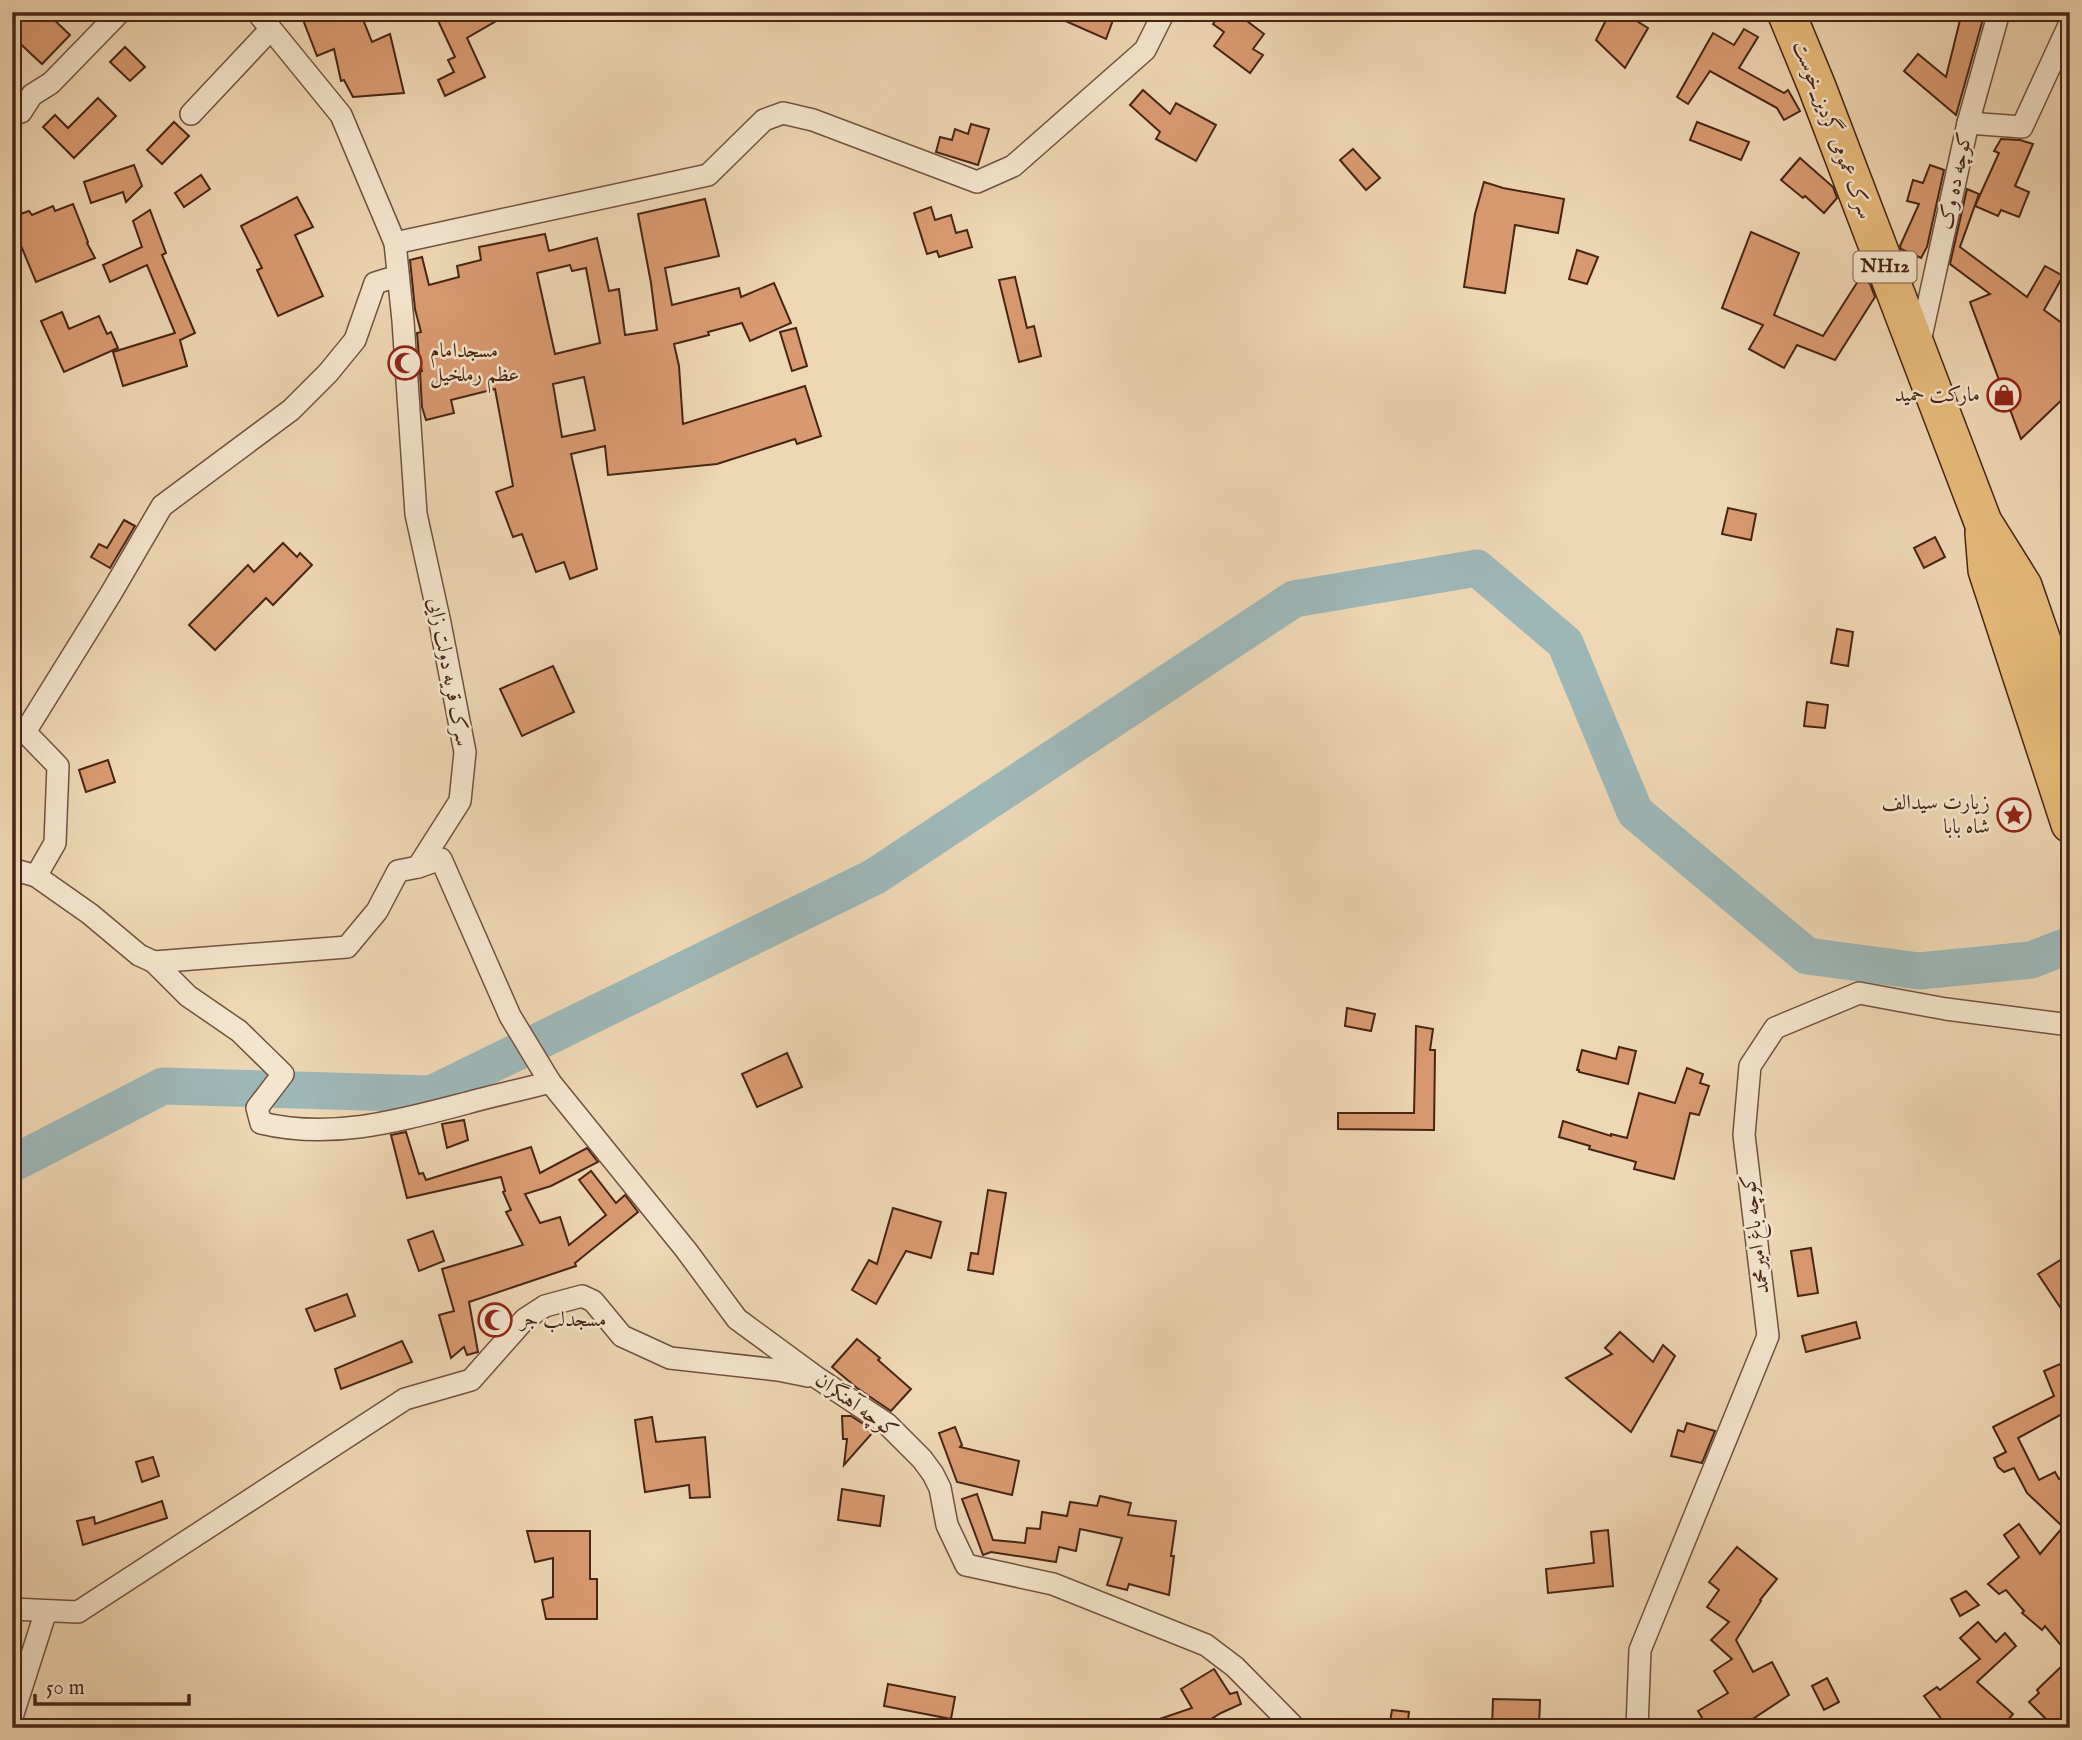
<svg xmlns="http://www.w3.org/2000/svg" width="2082" height="1740" viewBox="0 0 2082 1740" font-family="'IM FELL English',Amiri,serif">
<rect width="100%" height="100%" fill="#eed7b4"/>
<filter id="stains"><feTurbulence type="fractalNoise" baseFrequency=".00286" numOctaves="4"/><feColorMatrix values="0 0 0 0 .2 0 0 0 0 .09 0 0 0 0 .02 0 0 0 .5 -.17"/></filter>
<radialGradient id="worn" r=".72"><stop offset=".6" stop-color="#630" stop-opacity="0"/><stop offset="1" stop-color="#630" stop-opacity=".3"/></radialGradient>
<g fill="none" stroke-linecap="round" stroke-linejoin="round">
<!-- river -->
<path stroke="#9db7b7" stroke-width="37" d="M 12,1164 L 163,1086 L 431,1094 L 874,877 L 1294,599 L 1477,568 L 1565,643 L 1635,812 L 1807,956 L 1919,971 L 2031,960 L 2070,945"/>
</g>
<!-- building -->
<g fill="#da9a71" stroke="#472516" stroke-width="2" fill-rule="evenodd">
<path d="M 12,12 L 46,12 L 70,35 L 42,64 L 12,36 Z"/>
<path d="M 300,12 L 360,12 L 372,42 L 390,34 L 404,93 L 353,97 L 344,80 L 341,81 L 334,49 L 317,56 Z"/>
<path d="M 434,12 L 512,12 L 467,38 L 485,77 L 445,96 L 438,80 L 454,72 L 448,60 L 455,57 Z"/>
<path d="M 1045,12 L 1116,12 L 1106,39 Z"/>
<path d="M 1222,12 L 1235,12 L 1264,34 L 1253,49 L 1263,55 L 1250,73 L 1214,46 L 1224,32 L 1213,24 Z"/>
<path d="M 1610,12 L 1622,12 L 1648,28 L 1625,68 L 1596,40 Z"/>
<path d="M 1962,12 L 1985,12 L 1956,115 L 1904,71 L 1918,54 L 1946,77 Z"/>
<path d="M 1744,29 L 1758,37 L 1739,68 L 1784,93 L 1788,90 L 1800,111 L 1784,120 L 1777,108 L 1710,71 L 1688,104 L 1677,97 L 1713,33 L 1734,45 Z"/>
<path d="M 125,47 L 145,67 L 130,81 L 110,62 Z"/>
<path d="M 1143,90 L 1170,114 L 1176,103 L 1216,125 L 1196,161 L 1156,139 L 1160,132 L 1130,105 Z"/>
<path d="M 98,98 L 116,116 L 74,158 L 43,127 L 55,115 L 68,128 Z"/>
<path d="M 174,122 L 189,136 L 162,164 L 147,150 Z"/>
<path d="M 1697,122 L 1749,142 L 1741,160 L 1690,140 Z"/>
<path d="M 971,124 L 989,129 L 978,165 L 936,152 L 940,137 L 952,140 L 955,129 L 968,134 Z"/>
<path d="M 2001,139 L 2020,140 L 2033,144 L 2015,186 L 2029,192 L 2019,217 L 2001,210 L 1998,216 L 1975,206 L 1999,153 L 1994,151 Z"/>
<path d="M 1353,149 L 1380,178 L 1366,190 L 1340,160 Z"/>
<path d="M 1800,158 L 1833,187 L 1837,198 L 1824,213 L 1805,196 L 1803,198 L 1781,180 Z"/>
<path d="M 134,165 L 142,186 L 126,202 L 123,192 L 91,203 L 84,182 Z"/>
<path d="M 1930,165 L 1944,170 L 1927,247 L 1921,258 L 1901,249 L 1900,246 L 1919,204 L 1907,201 L 1913,180 L 1923,183 Z"/>
<path d="M 201,175 L 210,189 L 184,207 L 175,193 Z"/>
<path d="M 1484,182 L 1503,188 L 1564,199 L 1558,233 L 1515,225 L 1505,293 L 1464,287 L 1475,214 Z"/>
<path d="M 1967,189 L 1979,194 L 1960,247 L 2027,297 L 2045,266 L 2063,276 L 2044,310 L 2070,329 L 2070,392 L 2021,439 L 1970,302 L 1990,294 L 1950,264 Z"/>
<path d="M 297,197 L 313,227 L 295,235 L 323,296 L 278,316 L 257,270 L 262,268 L 241,226 Z"/>
<path d="M 705,199 L 719,256 L 665,268 L 672,305 L 739,288 L 741,297 L 774,283 L 791,323 L 750,341 L 742,323 L 708,332 L 709,335 L 674,344 L 679,366 L 683,424 L 805,386 L 821,436 L 797,444 L 795,439 L 717,464 L 608,475 L 605,446 L 571,454 L 597,569 L 570,579 L 564,562 L 536,572 L 522,534 L 513,537 L 496,492 L 513,486 L 495,389 L 451,400 L 454,413 L 426,420 L 422,407 L 420,372 L 422,371 L 419,357 L 417,333 L 421,332 L 415,309 L 410,260 L 422,257 L 429,285 L 459,277 L 457,266 L 481,260 L 479,247 L 545,234 L 549,251 L 597,238 L 609,291 L 619,289 L 625,335 L 657,330 L 651,283 L 638,214 ZM 570,265 L 572,271 L 586,268 L 600,343 L 555,354 L 537,273 ZM 584,377 L 595,430 L 562,437 L 553,384 Z"/>
<path d="M 73,204 L 88,242 L 87,243 L 95,258 L 36,282 L 12,224 L 12,217 L 29,211 L 32,215 L 53,206 L 55,211 Z"/>
<path d="M 931,207 L 935,220 L 951,215 L 956,233 L 967,230 L 972,247 L 939,257 L 937,251 L 927,254 L 914,213 Z"/>
<path d="M 150,210 L 166,253 L 162,255 L 195,333 L 180,340 L 187,366 L 123,386 L 113,352 L 175,333 L 147,265 L 110,282 L 103,265 L 142,247 L 133,221 Z"/>
<path d="M 1751,232 L 1799,253 L 1774,315 L 1823,336 L 1860,278 L 1870,284 L 1875,297 L 1835,360 L 1797,345 L 1784,368 L 1749,349 L 1763,325 L 1722,308 Z"/>
<path d="M 1577,250 L 1598,257 L 1587,284 L 1569,279 Z"/>
<path d="M 1015,277 L 1027,328 L 1034,326 L 1041,356 L 1019,362 L 999,280 Z"/>
<path d="M 62,312 L 69,329 L 99,316 L 107,334 L 111,332 L 118,348 L 64,372 L 41,321 Z"/>
<path d="M 796,328 L 807,366 L 792,371 L 780,332 Z"/>
<path d="M 1728,508 L 1756,514 L 1751,540 L 1722,534 Z"/>
<path d="M 124,520 L 135,526 L 110,568 L 91,557 L 99,544 L 107,548 Z"/>
<path d="M 1935,537 L 1945,557 L 1924,568 L 1914,548 Z"/>
<path d="M 283,543 L 297,557 L 300,553 L 312,565 L 273,605 L 266,598 L 215,650 L 189,625 L 248,565 L 254,572 Z"/>
<path d="M 1837,629 L 1853,632 L 1848,666 L 1831,663 Z"/>
<path d="M 553,666 L 574,712 L 522,736 L 500,689 Z"/>
<path d="M 1807,702 L 1828,705 L 1825,728 L 1804,726 Z"/>
<path d="M 108,760 L 115,782 L 86,792 L 79,770 Z"/>
<path d="M 1347,1008 L 1375,1014 L 1371,1031 L 1345,1026 Z"/>
<path d="M 1416,1026 L 1433,1029 L 1430,1050 L 1435,1050 L 1434,1130 L 1338,1129 L 1338,1113 L 1414,1113 Z"/>
<path d="M 1619,1047 L 1636,1051 L 1628,1084 L 1579,1072 L 1579,1070 L 1577,1070 L 1582,1050 L 1616,1059 Z"/>
<path d="M 787,1053 L 802,1087 L 757,1107 L 742,1074 Z"/>
<path d="M 1687,1068 L 1703,1074 L 1700,1083 L 1709,1086 L 1699,1115 L 1690,1113 L 1674,1179 L 1634,1169 L 1636,1162 L 1589,1149 L 1590,1146 L 1559,1137 L 1563,1121 L 1611,1136 L 1611,1134 L 1627,1138 L 1639,1093 L 1675,1103 Z"/>
<path d="M 464,1120 L 468,1140 L 447,1148 L 442,1124 Z"/>
<path d="M 406,1132 L 419,1174 L 423,1173 L 426,1180 L 531,1147 L 540,1173 L 587,1148 L 598,1162 L 551,1186 L 525,1194 L 540,1223 L 560,1217 L 569,1245 L 606,1215 L 579,1180 L 591,1171 L 616,1203 L 625,1195 L 638,1212 L 575,1263 L 576,1266 L 469,1302 L 478,1352 L 467,1355 L 464,1347 L 451,1358 L 439,1315 L 454,1311 L 442,1269 L 523,1245 L 506,1212 L 511,1210 L 503,1192 L 505,1191 L 501,1177 L 407,1198 L 391,1135 Z"/>
<path d="M 988,1190 L 1006,1193 L 993,1274 L 968,1270 L 971,1253 L 978,1254 Z"/>
<path d="M 893,1208 L 941,1222 L 931,1258 L 906,1251 L 876,1304 L 852,1290 L 869,1260 L 877,1264 Z"/>
<path d="M 433,1231 L 444,1261 L 419,1271 L 408,1240 Z"/>
<path d="M 1811,1248 L 1818,1293 L 1798,1296 L 1791,1251 Z"/>
<path d="M 2070,1254 L 2070,1322 L 2038,1274 Z"/>
<path d="M 347,1294 L 355,1316 L 315,1331 L 306,1309 Z"/>
<path d="M 1856,1322 L 1860,1338 L 1806,1352 L 1802,1336 Z"/>
<path d="M 1620,1332 L 1653,1362 L 1663,1345 L 1675,1356 L 1631,1432 L 1566,1378 L 1612,1354 L 1605,1348 Z"/>
<path d="M 857,1339 L 880,1358 L 878,1360 L 911,1389 L 891,1411 L 857,1388 L 832,1367 Z"/>
<path d="M 402,1341 L 412,1362 L 341,1389 L 335,1369 Z"/>
<path d="M 2060,1364 L 2070,1387 L 2070,1433 L 2062,1414 L 2018,1438 L 2039,1480 L 2055,1472 L 2059,1479 L 2070,1472 L 2070,1656 L 2045,1626 L 2042,1630 L 2022,1613 L 2024,1611 L 2006,1590 L 1999,1594 L 1988,1584 L 2019,1557 L 2004,1535 L 2019,1524 L 2040,1554 L 2063,1527 L 2027,1493 L 2014,1468 L 2004,1472 L 1998,1467 L 1994,1458 L 2006,1452 L 1993,1427 L 2054,1396 L 2044,1371 Z"/>
<path d="M 842,1416 L 851,1416 L 874,1431 L 844,1465 L 847,1439 L 843,1439 Z"/>
<path d="M 652,1417 L 656,1442 L 705,1437 L 710,1497 L 690,1498 L 689,1485 L 645,1492 L 635,1420 Z"/>
<path d="M 1687,1423 L 1715,1431 L 1702,1463 L 1671,1456 L 1678,1430 L 1684,1432 Z"/>
<path d="M 955,1427 L 962,1445 L 960,1447 L 1019,1461 L 1012,1495 L 957,1482 L 939,1433 Z"/>
<path d="M 153,1457 L 159,1476 L 142,1482 L 136,1462 Z"/>
<path d="M 842,1489 L 884,1496 L 880,1526 L 838,1520 Z"/>
<path d="M 977,1494 L 993,1540 L 1025,1543 L 1027,1528 L 1040,1529 L 1042,1512 L 1067,1516 L 1070,1502 L 1097,1506 L 1100,1496 L 1131,1503 L 1128,1515 L 1176,1521 L 1171,1556 L 1174,1556 L 1169,1595 L 1129,1584 L 1127,1590 L 1107,1585 L 1122,1538 L 1080,1529 L 1076,1551 L 1059,1547 L 1056,1562 L 991,1552 L 983,1555 L 962,1499 Z"/>
<path d="M 162,1501 L 167,1518 L 83,1545 L 77,1521 L 94,1517 L 95,1524 Z"/>
<path d="M 1608,1530 L 1613,1586 L 1548,1593 L 1546,1569 L 1594,1563 L 1591,1532 Z"/>
<path d="M 527,1531 L 590,1531 L 590,1579 L 597,1579 L 597,1619 L 546,1619 L 542,1600 L 553,1597 L 553,1558 L 535,1562 Z"/>
<path d="M 1737,1547 L 1777,1579 L 1760,1600 L 1761,1601 L 1736,1640 L 1753,1672 L 1772,1662 L 1789,1695 L 1739,1728 L 1708,1728 L 1698,1711 L 1728,1693 L 1714,1671 L 1732,1659 L 1711,1640 L 1729,1622 L 1707,1607 L 1719,1590 L 1709,1582 Z"/>
<path d="M 1966,1591 L 1979,1605 L 1960,1616 L 1951,1599 Z"/>
<path d="M 1978,1622 L 1996,1642 L 2005,1633 L 2016,1646 L 1977,1682 L 2013,1714 L 2001,1728 L 1948,1728 L 1924,1696 L 1937,1687 L 1940,1690 L 1980,1659 L 1960,1638 Z"/>
<path d="M 2070,1658 L 2070,1678 L 2062,1688 L 2070,1697 L 2070,1728 L 2055,1728 L 2029,1702 L 2039,1693 L 2037,1690 Z"/>
<path d="M 1214,1669 L 1230,1694 L 1237,1692 L 1241,1704 L 1221,1713 L 1203,1724 L 1201,1721 L 1186,1728 L 1142,1728 L 1142,1725 L 1192,1708 L 1181,1689 Z"/>
<path d="M 1827,1678 L 1839,1702 L 1824,1710 L 1812,1686 Z"/>
<path d="M 888,1684 L 955,1697 L 951,1719 L 884,1706 Z"/>
<path d="M 1493,1699 L 1540,1700 L 1539,1728 L 1492,1728 Z"/>
<path d="M 1392,1710 L 1409,1712 L 1407,1728 L 1389,1728 Z"/>
</g>
<g fill="none" stroke-linecap="round" stroke-linejoin="round">
<defs>
<g id="street">
<path d="M 257,12 L 341,115 L 395,243 L 403,321 L 416,514 L 440,623 L 465,752 L 460,801 L 418,867 L 398,871 L 377,911 L 347,947 L 154,962 L 188,996 L 239,1031 L 283,1074 L 257,1108 L 261,1123 C 332,1140 398,1121 467,1103 C 494,1095 522,1090 550,1082"/>
<path d="M 21,112 L 32,95 L 51,83 L 120,12"/>
<path d="M 191,114 L 270,30"/>
<path d="M 1968,123 L 2022,127 L 2070,23"/>
<path d="M 395,243 L 708,175 L 764,120 L 783,113 L 813,120 L 977,182 L 1013,166 L 1145,50 L 1164,12"/>
<path d="M 1919,346 L 1968,123 L 1999,12"/>
<path d="M 418,867 L 441,859 L 510,1016 L 550,1082 L 686,1250 L 737,1319 L 816,1377 L 887,1424 L 922,1459 L 933,1474 L 940,1488 L 947,1525 L 966,1565 L 1053,1584 L 1206,1645 L 1235,1667 L 1295,1728"/>
<path d="M 12,869 L 36,876 L 90,914 L 139,955 L 154,962"/>
<path d="M 36,876 L 55,843 L 58,766 L 25,732 L 110,595 L 162,506 L 291,410 L 328,373 L 355,340 L 375,283 L 398,276"/>
<path d="M 12,1609 L 78,1612 L 405,1399 L 471,1380 L 525,1319 L 545,1306 L 582,1296 L 593,1301 L 622,1336 L 670,1358 L 778,1370 L 808,1376"/>
<path d="M 12,1717 L 46,1611"/>
<path d="M 1637,1728 L 1640,1650 L 1768,1336 L 1744,1135 L 1750,1066 L 1775,1028 L 1859,993 L 1946,1009 L 2070,1025"/>
</g>
<g id="highway">
<path d="M 1786,12 L 1817,87 L 1983,522 L 2023,586 L 2070,722"/>
<path d="M 1984,533 L 1987,570 L 2070,824"/>
</g>
</defs>
<!-- street casing -->
<use href="#street" stroke="#71523e" stroke-width="24"/>
<!-- highway casing -->
<use href="#highway" stroke="#472516" stroke-width="40"/>
<!-- street -->
<use href="#street" stroke="#f4e5ce" stroke-width="21"/>
<!-- highway -->
<use href="#highway" stroke="#e7bc7a" stroke-width="37"/>
</g>
<!-- icons -->
<defs>
<symbol id="mosque-ring" viewBox="-11 -11 22 22"><circle r="9.5" fill="#f4e5ce" stroke="#8f2418" stroke-width="1.5"/><path d="M3.5-4.9A6 6 0 1 0 3.5 4.9A5 5 0 1 1 3.5-4.9Z" fill="#8f2418"/></symbol>
<symbol id="shop-ring" viewBox="-11 -11 22 22"><circle r="9.5" fill="#f4e5ce" stroke="#8f2418" stroke-width="1.5"/><path d="M-5-2.5h2.3a2.7 3.5 0 0 1 5.4 0H5L5.5 6h-11ZM-1.5-2.5h3a1.5 2.3 0 0 0-3 0Z" fill="#8f2418"/></symbol>
<symbol id="sight-ring" viewBox="-11 -11 22 22"><circle r="9.5" fill="#f4e5ce" stroke="#8f2418" stroke-width="1.5"/><path d="M0-6L1.8-2.2L6-1.7L2.9 1.2L3.7 5.4L0 3.3L-3.7 5.4L-2.9 1.2L-6-1.7L-1.8-2.2Z" fill="#8f2418"/></symbol>
</defs>
<g fill-rule="evenodd">
<use href="#mosque-ring" x="386" y="344" width="38" height="38"/>
<use href="#shop-ring" x="1985" y="376" width="38" height="38"/>
<use href="#sight-ring" x="1995" y="796" width="38" height="38"/>
<use href="#mosque-ring" x="476" y="1301" width="38" height="38"/>
</g>
<g text-anchor="middle" dominant-baseline="central" stroke-width="5" stroke-linejoin="round" paint-order="stroke">
<!-- shield labels -->
<rect fill="#f4e5ce" stroke="#7b5f4d" stroke-width="2" x="1853.5" y="251.5" width="63" height="31" rx="5"/>
<g font-size="19" font-weight="bold" fill="#472516">
<text x="1885" y="267">NH12</text>
</g>
<!-- street labels -->
<g font-size="21" fill="#472516" stroke="#f4e5ce">
<text transform="translate(1832 130) rotate(69)">سرک عمومی گردیز_خوست</text>
<text transform="translate(1956 181) rotate(-78)">کوچه ده وک</text>
<text transform="translate(448 672) rotate(79)">سرک قریه دولت زایی</text>
<text transform="translate(1756 1234) rotate(-97)">کوچه باغ امیرمحمد</text>
<text transform="translate(856 1406) rotate(36)">کوچه آهنگران</text>
</g>
<!-- poi labels -->
<g font-size="21" fill="#472516" stroke="#f4e5ce" text-anchor="start">
<text x="430" y="351">مسجدامام<tspan x="430" dy="24">عظم رملخیل</tspan></text>
<text x="1980" y="395" text-anchor="end">مارکت حمید</text>
<text x="1990" y="803" text-anchor="end">زیارت سیدالف<tspan x="1990" dy="24">شاه بابا</tspan></text>
<text x="520" y="1320">مسجدلب جر</text>
</g>
</g>
<!-- margin -->
<rect width="2082" height="1740" fill="none" stroke="#eed7b4" stroke-width="42"/>
<rect x="14" y="14" width="2054" height="1712" fill="none" stroke="#472516" stroke-width="3.5"/>
<rect x="21" y="21" width="2040" height="1698" fill="none" stroke="#472516" stroke-width="2"/>
<!-- scale -->
<path d="M35 1694v10h154v-10" fill="none" stroke="#472516" stroke-width="3.5"/>
<text x="46" y="1694" font-size="21" fill="#472516" stroke="#f4e5ce" stroke-width="5" paint-order="stroke">50 m</text>
<rect width="100%" height="100%" filter="url(#stains)"/>
<rect width="100%" height="100%" fill="url(#worn)"/>
</svg>
